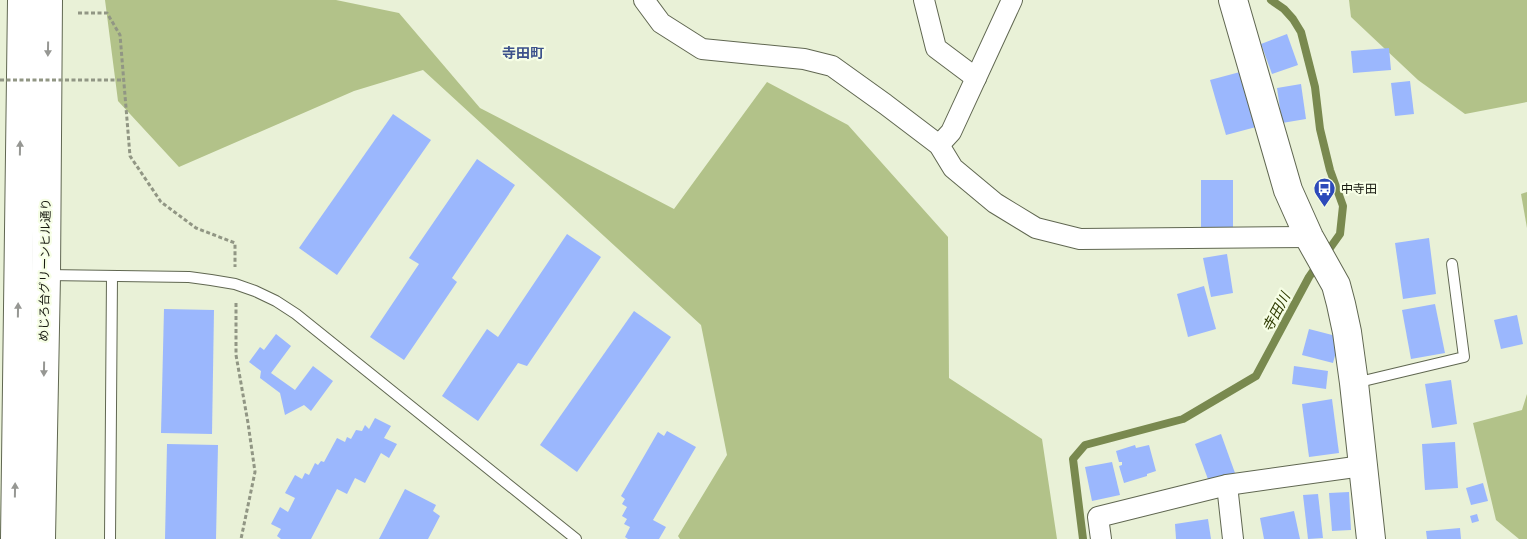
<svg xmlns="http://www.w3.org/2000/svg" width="1527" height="539" viewBox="0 0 1527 539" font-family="'Asap Condensed','Noto Sans JP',sans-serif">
<rect width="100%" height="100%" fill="#e9f1d7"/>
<!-- green -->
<g fill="#b2c289">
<path d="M 105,0 L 336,0 L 399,13 L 480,108 L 674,209 L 767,82 L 848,125 L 948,237 L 949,378 L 1042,439 L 1057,539 L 680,539 L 678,536 L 727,455 L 701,325 L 423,70 L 354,91 L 179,167 L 118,101 Z"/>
<path d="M 1349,0 L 1527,0 L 1527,102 L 1465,114 L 1418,80 L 1351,17 Z"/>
<path d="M 1527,192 L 1527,228 L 1521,194 Z"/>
<path d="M 1527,394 L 1527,539 L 1519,539 L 1496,520 L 1473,423 L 1522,410 Z"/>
</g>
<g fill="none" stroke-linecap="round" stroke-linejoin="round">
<!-- stream -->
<g stroke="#79894f" stroke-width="8">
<path d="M 1271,0 L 1284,9 L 1293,19 L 1301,32 L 1315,87 L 1320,129 L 1330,170 L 1343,206 L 1340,234 L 1325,255"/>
<path d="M 1083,539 L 1073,459 L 1085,445 L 1183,419 L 1256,376 L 1309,277 L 1318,264"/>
</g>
</g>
<!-- building -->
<g fill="#9bb7fd">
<path d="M 1287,34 L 1298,65 L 1272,74 L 1261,44 Z"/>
<path d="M 1389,48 L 1391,70 L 1353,73 L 1351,51 Z"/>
<path d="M 1240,72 L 1256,127 L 1226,135 L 1210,80 Z"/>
<path d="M 1410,81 L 1414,114 L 1395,116 L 1391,83 Z"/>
<path d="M 1301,84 L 1306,119 L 1282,123 L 1277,88 Z"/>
<path d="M 393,114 L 431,140 L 337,275 L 299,248 Z"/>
<path d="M 477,159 L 515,185 L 452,278 L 457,282 L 404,360 L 370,337 L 419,264 L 409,258 Z"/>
<rect x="1201" y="180" width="32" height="49"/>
<path d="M 567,234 L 601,257 L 527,366 L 518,363 L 478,421 L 442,396 L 487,329 L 498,337 Z"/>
<path d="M 1429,238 L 1436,294 L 1403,299 L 1395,243 Z"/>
<path d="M 1227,254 L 1233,293 L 1211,297 L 1203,258 Z"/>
<path d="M 1204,286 L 1216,329 L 1188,337 L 1177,294 Z"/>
<path d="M 1435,304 L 1445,353 L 1411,359 L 1402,310 Z"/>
<path d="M 164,309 L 214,310 L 212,434 L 161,433 Z"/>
<path d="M 634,311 L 671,337 L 577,472 L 540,445 Z"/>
<path d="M 1517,315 L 1523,344 L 1501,349 L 1494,320 Z"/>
<path d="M 1309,329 L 1340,337 L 1333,363 L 1302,355 Z"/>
<path d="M 276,334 L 291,346 L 271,373 L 295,390 L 313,366 L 333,381 L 311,411 L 304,405 L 285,415 L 280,393 L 260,378 L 261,371 L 249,362 L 260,347 L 264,350 Z"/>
<path d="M 1294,366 L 1328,371 L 1326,389 L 1292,384 Z"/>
<path d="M 1451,380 L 1457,424 L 1432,428 L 1425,384 Z"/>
<path d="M 1332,399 L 1339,453 L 1309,457 L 1302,404 Z"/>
<path d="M 375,418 L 391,426 L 384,438 L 397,444 L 389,458 L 381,453 L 365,483 L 355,478 L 347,494 L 337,489 L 311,539 L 281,539 L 277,536 L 281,529 L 271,524 L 280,507 L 288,512 L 295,498 L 285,493 L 295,475 L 302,479 L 305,473 L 309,475 L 315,463 L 318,465 L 321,461 L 324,462 L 337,438 L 345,442 L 347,437 L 351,439 L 356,430 L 362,431 L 365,425 L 369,429 Z"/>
<path d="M 667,431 L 696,447 L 653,520 L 666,527 L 659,539 L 628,539 L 625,537 L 630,527 L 624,524 L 627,519 L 622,516 L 627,507 L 622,504 L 625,499 L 621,496 L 658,432 L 664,436 Z"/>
<path d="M 1221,434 L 1235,473 L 1209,482 L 1195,444 Z"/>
<path d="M 1455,442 L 1458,488 L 1425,490 L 1422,444 Z"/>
<path d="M 167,444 L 218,445 L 216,539 L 165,539 Z"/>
<path d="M 1135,445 L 1136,448 L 1149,445 L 1156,471 L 1147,474 L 1147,476 L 1124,483 L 1119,466 L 1122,465 L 1122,462 L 1119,462 L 1116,451 Z"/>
<path d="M 1112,462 L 1120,495 L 1092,501 L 1085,467 Z"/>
<path d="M 1483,483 L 1488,501 L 1471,505 L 1466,488 Z"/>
<path d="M 405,489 L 436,505 L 433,511 L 440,516 L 428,539 L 379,539 Z"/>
<path d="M 1349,492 L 1351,530 L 1332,531 L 1329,493 Z"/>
<path d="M 1318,494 L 1323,538 L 1308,539 L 1303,495 Z"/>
<path d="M 1294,511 L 1300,539 L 1264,539 L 1260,518 Z"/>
<path d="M 1477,514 L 1479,521 L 1472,523 L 1470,516 Z"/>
<path d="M 1208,519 L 1211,539 L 1176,539 L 1175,524 Z"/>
<path d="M 1460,528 L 1461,539 L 1427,539 L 1426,531 Z"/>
</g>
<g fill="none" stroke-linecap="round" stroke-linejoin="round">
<defs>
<g id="lane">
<path d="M 47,275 L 189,277 L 211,280 L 235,284 L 255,291 L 276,301 L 296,314 L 576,539"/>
<path d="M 1355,383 L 1464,357 L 1452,264"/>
<path d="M 110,539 L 112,276"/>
</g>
<g id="street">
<path d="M 644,0 L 661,23 L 702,49 L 804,59 L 832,66 L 885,104 L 939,145 L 953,168 L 995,203 L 1036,228 L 1080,239 L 1309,237"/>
<path d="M 924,0 L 936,48 L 976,78"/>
<path d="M 939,145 L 951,132 L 1012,0"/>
<path d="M 1227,485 L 1233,539"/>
<path d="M 1101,539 L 1098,517 L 1227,485 L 1362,466"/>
</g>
<g id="secondary">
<path d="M 1233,0 L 1288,190 L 1309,237 L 1336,285 L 1341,304 L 1347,332 L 1354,383 L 1371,539"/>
<path d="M 15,539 L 22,0"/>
<path d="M 41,539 L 46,275 L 48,0"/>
</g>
</defs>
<!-- lane casing -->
<use href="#lane" stroke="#606751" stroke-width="12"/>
<!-- street casing -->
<use href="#street" stroke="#606751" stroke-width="22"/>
<!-- secondary casing -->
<use href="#secondary" stroke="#606751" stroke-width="30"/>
<!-- path -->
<g stroke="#919684" stroke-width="3" stroke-dasharray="4 2.5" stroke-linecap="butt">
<path d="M 78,13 L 107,13 L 120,35 L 130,156 L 161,202 L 196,228 L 235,243 L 235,267"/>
<path d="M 236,303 L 236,355 L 248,423 L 255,472 L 241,539"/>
</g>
<!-- lane -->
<use href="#lane" stroke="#fff" stroke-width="10"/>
<!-- street -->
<use href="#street" stroke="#fff" stroke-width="20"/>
<!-- secondary -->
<use href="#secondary" stroke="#fff" stroke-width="28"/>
<!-- path-bridge -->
<path stroke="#919684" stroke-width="3" stroke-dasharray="4 2.5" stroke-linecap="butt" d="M 0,80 L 123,80"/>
</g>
<!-- one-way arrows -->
<defs><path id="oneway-solid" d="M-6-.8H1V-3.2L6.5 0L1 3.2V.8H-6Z" transform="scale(1.25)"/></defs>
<g fill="#969793">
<use href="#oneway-solid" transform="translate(48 49) rotate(91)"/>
<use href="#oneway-solid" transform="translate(20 148) rotate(-89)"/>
<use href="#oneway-solid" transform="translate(18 310) rotate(-89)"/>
<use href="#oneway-solid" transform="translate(44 369) rotate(91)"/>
<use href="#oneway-solid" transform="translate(15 490) rotate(-89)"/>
</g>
<!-- icons -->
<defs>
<symbol id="bus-pin" viewBox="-11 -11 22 30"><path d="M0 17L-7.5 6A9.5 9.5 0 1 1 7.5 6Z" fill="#2d4aba" stroke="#f6fee5"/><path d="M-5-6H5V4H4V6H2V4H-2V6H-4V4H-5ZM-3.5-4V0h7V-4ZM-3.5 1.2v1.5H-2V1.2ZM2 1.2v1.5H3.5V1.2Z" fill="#fff"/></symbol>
</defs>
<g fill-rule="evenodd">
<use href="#bus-pin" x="1312" y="176" width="25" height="34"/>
</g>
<g text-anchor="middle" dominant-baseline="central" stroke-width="4.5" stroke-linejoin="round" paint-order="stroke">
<!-- poi labels -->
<g font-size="12" fill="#16180f" stroke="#f6fee5" text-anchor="start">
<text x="1341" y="189">中寺田</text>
</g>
<!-- street labels -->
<g font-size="12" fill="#16180f" stroke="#f6fee5">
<text transform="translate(45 270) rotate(-89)">めじろ台グリーンヒル通り</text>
</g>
<!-- neighbourhood labels -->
<g font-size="14" font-weight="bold" fill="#3c518b" stroke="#f6fee5">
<text x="523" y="53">寺田町</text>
</g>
<!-- water labels -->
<g font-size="14" font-style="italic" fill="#2f3b00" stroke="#f6fee5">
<text transform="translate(1276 312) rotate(-62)">寺田川</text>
</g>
</g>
</svg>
